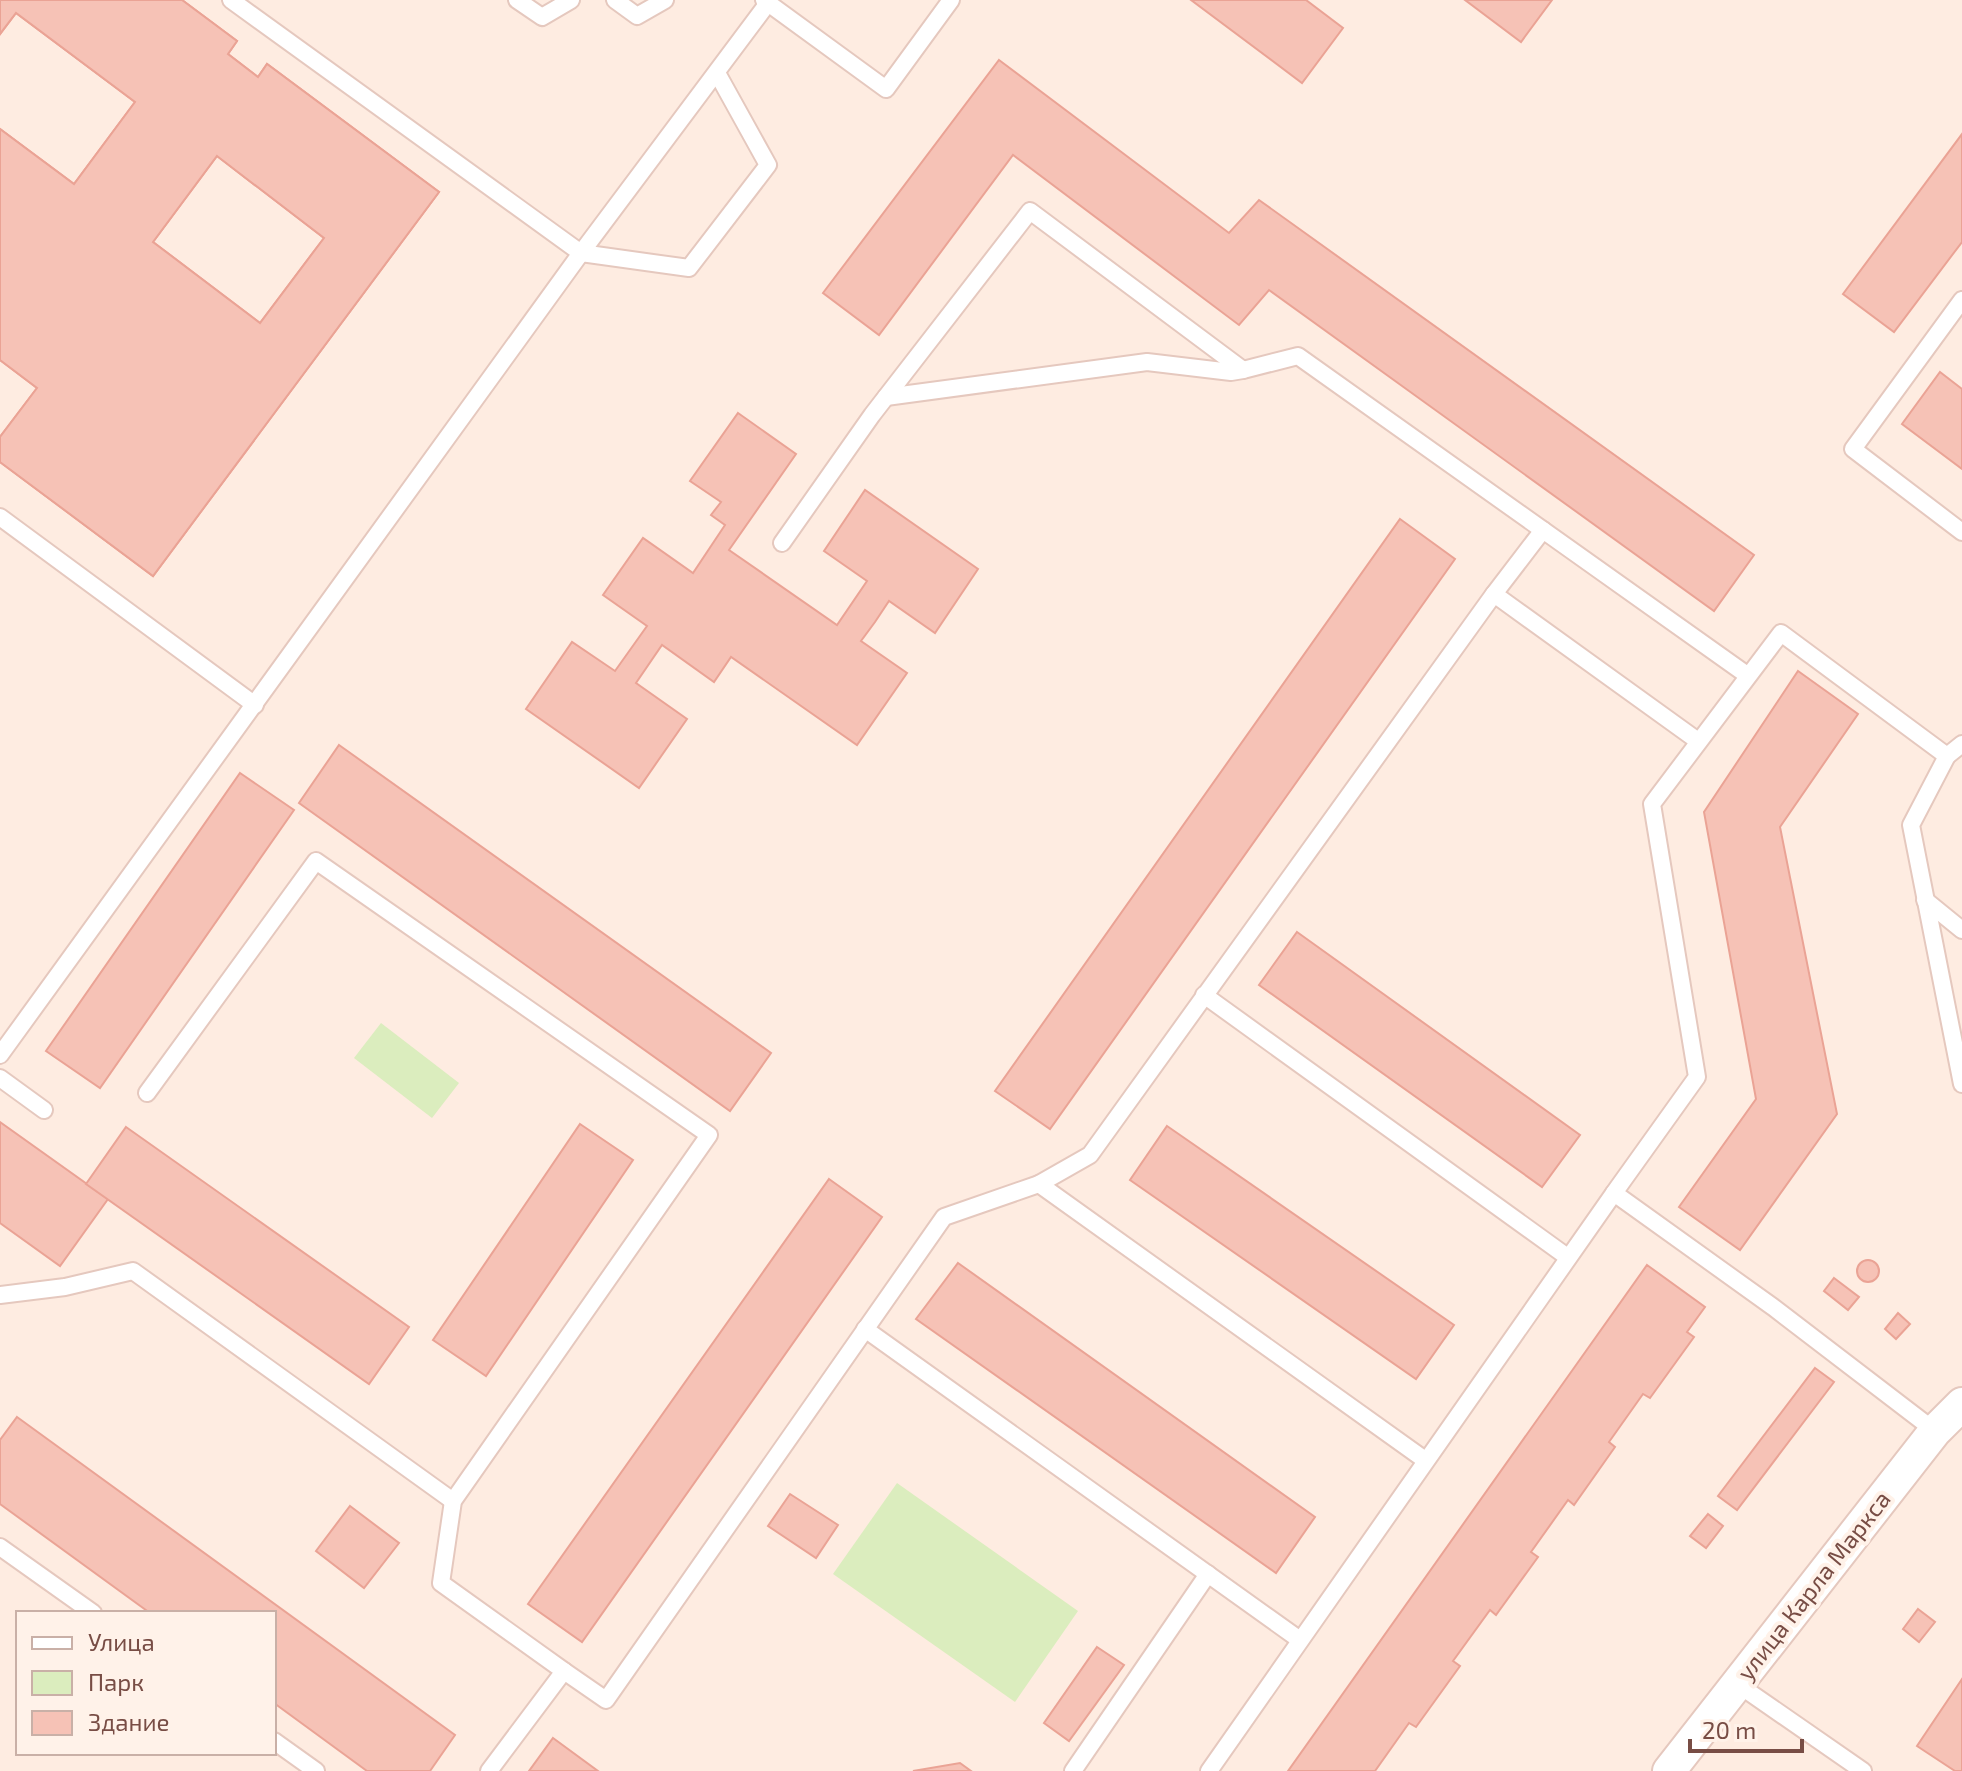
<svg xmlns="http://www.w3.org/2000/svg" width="1962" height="1771" viewBox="0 0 1962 1771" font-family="'Exo 2',sans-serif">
<rect width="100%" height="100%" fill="#feece1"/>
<!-- green -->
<g fill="#dbedbe">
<path d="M 381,1023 L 459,1083 L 432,1118 L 354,1058 Z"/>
<path d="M 897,1483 L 1078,1611 L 1015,1702 L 833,1574 Z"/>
</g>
<!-- building -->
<g fill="#f6c2b6" stroke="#eaa395" stroke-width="2" fill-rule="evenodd">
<path d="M 0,0 L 182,0 L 237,41 L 228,54 L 258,77 L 267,64 L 439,192 L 153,576 L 0,462 L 0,437 L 37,388 L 0,360 L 0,129 L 74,184 L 135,102 L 16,13 L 0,34 ZM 217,156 L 324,238 L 260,323 L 153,242 Z"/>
<path d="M 0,0 L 182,0 L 237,41 L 228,54 L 258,77 L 267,64 L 439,192 L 153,576 L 0,462 L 0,437 L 37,388 L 0,360 L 0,129 L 74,184 L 135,102 L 16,13 L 0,34 ZM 217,156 L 324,238 L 260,323 L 153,242 Z"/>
<path d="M 1191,0 L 1306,0 L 1343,28 L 1302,83 Z"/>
<path d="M 1465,0 L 1552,0 L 1521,42 Z"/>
<path d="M 999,60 L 1229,233 L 1259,200 L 1754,555 L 1714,611 L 1269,290 L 1239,325 L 1013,155 L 879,335 L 823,293 Z"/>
<path d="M 1962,134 L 1962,242 L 1894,332 L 1843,294 Z"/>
<path d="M 1940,372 L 1962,389 L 1962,469 L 1902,424 Z"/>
<path d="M 738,413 L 796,454 L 729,550 L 837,625 L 867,581 L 824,551 L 865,490 L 978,569 L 935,633 L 889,601 L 875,622 L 861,641 L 907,673 L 857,745 L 731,657 L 714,682 L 662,645 L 636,683 L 687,719 L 639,788 L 526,709 L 572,642 L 615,671 L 647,626 L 603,595 L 643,538 L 693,573 L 725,525 L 711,515 L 721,502 L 690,481 Z"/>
<path d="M 1400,519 L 1455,559 L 1050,1129 L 995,1091 Z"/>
<path d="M 1798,671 L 1858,714 L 1780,827 L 1837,1114 L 1740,1250 L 1679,1207 L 1756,1099 L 1704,812 Z"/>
<path d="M 339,745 L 771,1053 L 730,1111 L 299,803 Z"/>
<path d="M 240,773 L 294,810 L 100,1088 L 46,1051 Z"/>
<path d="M 1297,932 L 1580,1135 L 1542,1187 L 1259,985 Z"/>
<path d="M 0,1122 L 108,1199 L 60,1266 L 0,1223 Z"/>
<path d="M 580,1124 L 633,1160 L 486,1376 L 433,1340 Z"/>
<path d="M 1167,1126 L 1454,1325 L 1416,1379 L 1130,1180 Z"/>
<path d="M 126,1127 L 409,1327 L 369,1384 L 86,1184 Z"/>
<path d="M 829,1179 L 882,1217 L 582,1642 L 528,1604 Z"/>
<circle cx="1868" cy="1271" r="11"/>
<path d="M 958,1263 L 1315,1517 L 1276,1573 L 916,1319 Z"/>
<path d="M 1647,1265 L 1705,1307 L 1687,1332 L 1694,1337 L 1650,1398 L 1643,1394 L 1609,1442 L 1615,1447 L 1574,1505 L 1568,1500 L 1531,1552 L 1538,1557 L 1496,1615 L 1490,1610 L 1453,1661 L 1460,1666 L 1416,1727 L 1409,1723 L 1375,1771 L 1288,1771 Z"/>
<path d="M 1834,1278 L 1859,1297 L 1848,1310 L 1824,1291 Z"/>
<path d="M 1898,1313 L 1910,1324 L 1896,1339 L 1885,1329 Z"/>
<path d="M 1815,1368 L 1834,1382 L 1737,1510 L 1718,1496 Z"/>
<path d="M 17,1417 L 455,1735 L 430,1771 L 367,1771 L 274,1703 L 274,1613 L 150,1613 L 0,1504 L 0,1440 Z"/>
<path d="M 790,1494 L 838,1525 L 816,1558 L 768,1526 Z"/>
<path d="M 350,1506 L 399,1543 L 364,1588 L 316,1551 Z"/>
<path d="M 1708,1514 L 1723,1526 L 1706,1548 L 1690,1536 Z"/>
<path d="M 1918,1609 L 1935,1622 L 1919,1642 L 1903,1629 Z"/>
<path d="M 1097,1647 L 1124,1665 L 1069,1741 L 1044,1723 Z"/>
<path d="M 1962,1679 L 1962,1771 L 1955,1771 L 1917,1746 Z"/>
<path d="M 553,1738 L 598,1771 L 529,1771 Z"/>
<path d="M 960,1763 L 971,1771 L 913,1771 Z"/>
</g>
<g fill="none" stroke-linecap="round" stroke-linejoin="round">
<defs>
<g id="service">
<path d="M 231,0 L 581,253 L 689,268 L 768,165 L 717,73"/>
<path d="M 517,0 L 542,17 L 571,0"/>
<path d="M 615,0 L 637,16 L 665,0"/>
<path d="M 764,0 L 886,89 L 951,0"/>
<path d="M 1962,300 L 1853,449 L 1962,532"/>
<path d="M 886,397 L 1147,362 L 1231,372 L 1243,370"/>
<path d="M 0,517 L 255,705"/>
<path d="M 782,543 L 872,415 L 1030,211 L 1243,370 L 1298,356 L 1747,675"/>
<path d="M 1494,594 L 1543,530"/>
<path d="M 1947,756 L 1911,825 L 1962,1084"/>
<path d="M 1925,900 L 1962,930"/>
<path d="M 1204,995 L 1566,1256"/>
<path d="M 0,1055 L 581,253 L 768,3"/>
<path d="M 0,1078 L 44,1110"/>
<path d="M 147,1093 L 316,861 L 709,1135 L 453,1501 L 441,1583 L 564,1671 L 489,1771"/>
<path d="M 1614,1193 L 1697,1077 L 1652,804 L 1781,633 L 1947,756 L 1962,744"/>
<path d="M 0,1295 L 65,1287 L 133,1271 L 453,1501"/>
<path d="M 865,1329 L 1300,1640"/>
<path d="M 1425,1460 L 1039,1184 L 1090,1155 L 1494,594 L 1698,741"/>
<path d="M 0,1547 L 93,1613"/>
<path d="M 564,1671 L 606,1700 L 944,1217 L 1039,1184"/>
<path d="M 1736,1683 L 1863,1771"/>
<path d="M 274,1741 L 316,1771"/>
<path d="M 1073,1771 L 1208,1574"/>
<path d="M 1209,1771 L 1614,1193 L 1773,1307 L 1935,1431"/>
</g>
<path id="minor" d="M 1669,1771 L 1935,1431 L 1962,1404"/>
</defs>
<!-- service casing -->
<use href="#service" stroke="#e5c8be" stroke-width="20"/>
<!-- minor casing -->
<use href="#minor" stroke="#e5c8be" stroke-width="36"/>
<!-- service -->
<use href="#service" stroke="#fff" stroke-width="16"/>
<!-- minor -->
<use href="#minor" stroke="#fff" stroke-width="32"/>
</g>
<g text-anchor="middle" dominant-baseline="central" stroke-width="8" stroke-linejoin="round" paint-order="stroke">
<!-- street labels -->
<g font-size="24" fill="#784d45" stroke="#fff2e9">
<text transform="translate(1813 1585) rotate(-52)">улица Карла Маркса</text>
</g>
</g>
<!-- legend -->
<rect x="16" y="1611" width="260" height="144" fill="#fff2e9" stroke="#c9b0a7" stroke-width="2"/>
<rect x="32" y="1637" width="40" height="12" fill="#ffffff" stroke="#c9b0a7" stroke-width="2"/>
<text x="88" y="1651" font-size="24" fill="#784d45">Улица</text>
<rect x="32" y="1671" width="40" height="24" fill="#dbedbe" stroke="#c9b0a7" stroke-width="2"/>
<text x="88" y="1691" font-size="24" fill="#784d45">Парк</text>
<rect x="32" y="1711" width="40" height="24" fill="#f6c2b6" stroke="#c9b0a7" stroke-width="2"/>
<text x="88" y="1731" font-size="24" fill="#784d45">Здание</text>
<!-- scale -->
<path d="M1690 1739v12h112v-12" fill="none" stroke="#784d45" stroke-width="4"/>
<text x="1702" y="1739" font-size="24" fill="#784d45" stroke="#fff2e9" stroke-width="6" paint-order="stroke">20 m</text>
</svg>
